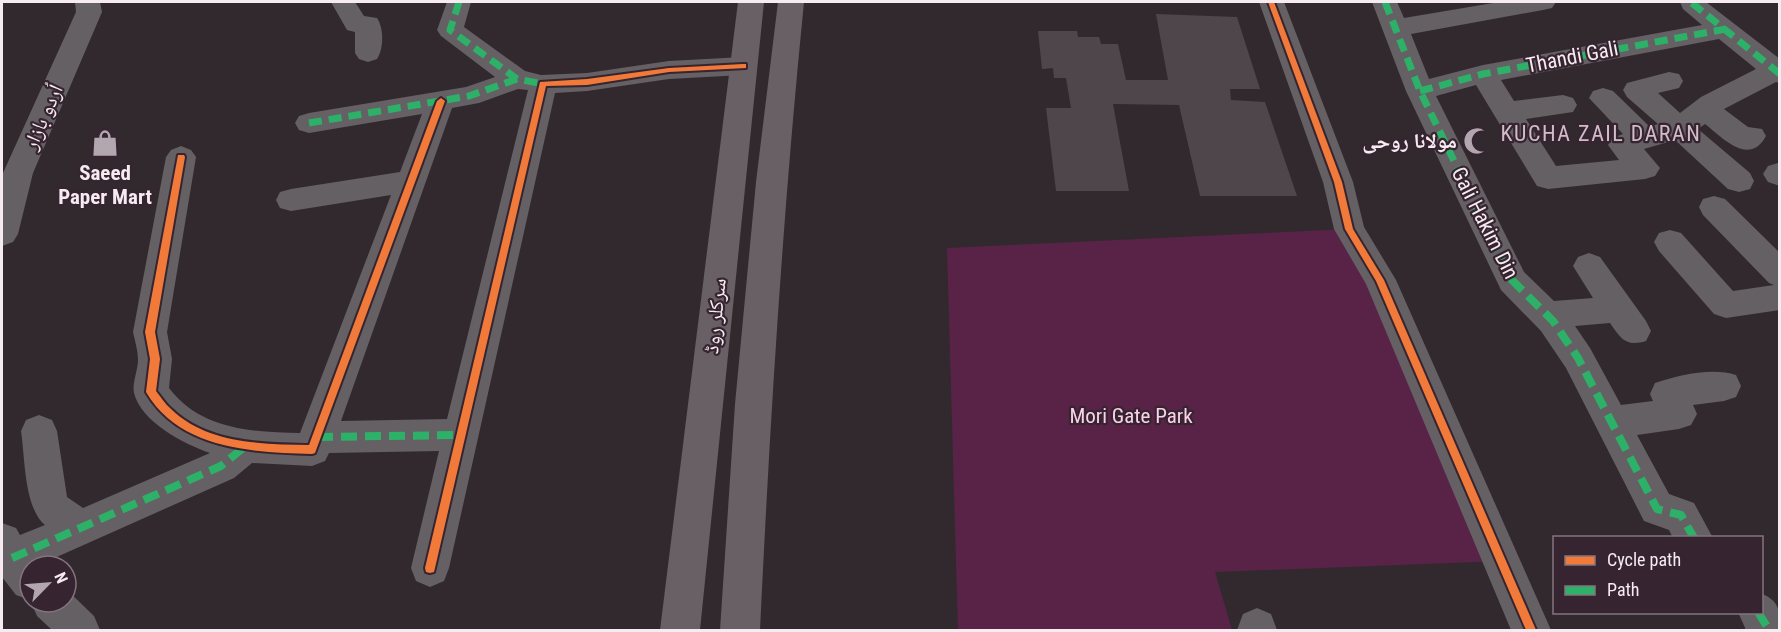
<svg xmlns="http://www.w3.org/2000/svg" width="1781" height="632" viewBox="0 0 1781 632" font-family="'Roboto Condensed','Noto Naskh Arabic',sans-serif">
<rect width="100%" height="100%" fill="#32292f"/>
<!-- green -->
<path fill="#592348" d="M 1349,229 L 1501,561 L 1215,572 L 1232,630 L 958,630 L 947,248 Z"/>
<!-- building -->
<path fill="#4e464b" d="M 1156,14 L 1237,17 L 1260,89 L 1230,89 L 1231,100 L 1265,102 L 1297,196 L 1200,196 L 1179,105 L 1113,104 L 1129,191 L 1056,191 L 1046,108 L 1071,108 L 1066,78 L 1054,78 L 1053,68 L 1042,69 L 1038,31 L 1077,31 L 1078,37 L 1099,37 L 1101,44 L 1118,44 L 1126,80 L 1168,80 Z"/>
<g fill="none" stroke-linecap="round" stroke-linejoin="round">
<!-- minor -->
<g fill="#656064" fill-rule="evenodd">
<path d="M 75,2 L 100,2 L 102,12 L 33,173 L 18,234 L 13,242 L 2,246 L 3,173 L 76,12 Z"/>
<path d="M 331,2 L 355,2 L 364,16 L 377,18 C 384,28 384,49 377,59 L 368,62 L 359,59 L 355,53 L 355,32 L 347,30 Z"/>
<path d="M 447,2 L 471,2 L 464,27 L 525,71 L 541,75 L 587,73 L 669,61 L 743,57 L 753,60 L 757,66 L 753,72 L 743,75 L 669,79 L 587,91 L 555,93 L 449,568 L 444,581 L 430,587 L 416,581 L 411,568 L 439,451 L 329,453 L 325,461 L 312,466 L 252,463 L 234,478 L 41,564 L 42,566 L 30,566 L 30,600 L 16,595 L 2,577 L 2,523 L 16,528 L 20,535 L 45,525 C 24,508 25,457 21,431 L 26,420 L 39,415 L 52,420 L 57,431 L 67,497 L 83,508 L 210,453 C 184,444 141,422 134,393 C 132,383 138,370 138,360 C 138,351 135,341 133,332 L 166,157 L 171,150 L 181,146 L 191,150 L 196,157 L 167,332 L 172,359 L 169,388 C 201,430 252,432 300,433 L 391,195 L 291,211 L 280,208 L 276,200 L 280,192 L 291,189 L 400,172 L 422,114 L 309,133 L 299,130 L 295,123 L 299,116 L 309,113 L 466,87 L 495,77 L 441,36 L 437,30 ZM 518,89 L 528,90 L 447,419 L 341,421 L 452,108 L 479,103 Z"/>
<path d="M 1259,2 L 1284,2 L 1353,182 L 1364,227 L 1396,280 L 1551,630 L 1511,630 L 1366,284 L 1334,229 L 1323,182 Z"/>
<path d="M 1372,2 L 1397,2 L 1404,18 L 1499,2 L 1556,2 L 1552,8 L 1543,10 L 1411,34 L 1429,79 L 1483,65 L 1702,25 L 1683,9 L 1680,2 L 1706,2 L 1780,59 L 1780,83 L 1776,82 L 1724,109 L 1748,127 L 1762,129 L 1766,136 C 1749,167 1723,138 1705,124 L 1698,129 L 1750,173 L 1754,181 L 1750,189 L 1739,192 L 1728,189 L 1675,140 L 1644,149 L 1660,168 L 1655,176 L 1645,179 L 1548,189 L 1537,186 L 1476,85 L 1436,96 L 1524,272 L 1554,301 L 1593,298 L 1573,266 L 1578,257 L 1589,253 L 1600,257 L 1646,321 L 1651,331 L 1646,341 C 1626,347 1621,339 1610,323 L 1575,326 L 1590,348 L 1621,405 L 1653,401 L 1650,394 L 1655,383 C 1678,375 1713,367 1736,375 L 1741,386 L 1736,397 L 1724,401 L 1693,405 L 1697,414 L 1691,425 L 1679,429 L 1637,435 L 1669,494 L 1694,503 L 1713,538 L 1673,538 L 1669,530 L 1644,521 L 1566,368 L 1541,331 L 1501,290 L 1406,91 ZM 1719,39 L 1756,69 L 1701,97 L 1680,113 L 1658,93 L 1679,88 L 1683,81 L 1679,74 L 1669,72 L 1627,83 L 1623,90 L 1627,97 L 1658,124 L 1650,127 L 1613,91 L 1603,88 L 1593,91 L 1589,98 L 1623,134 L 1612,138 L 1608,145 L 1619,160 L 1556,166 L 1526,119 L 1573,112 L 1577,105 L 1573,98 L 1563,95 L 1514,101 L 1501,80 Z"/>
<path d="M 1778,163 L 1780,164 L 1780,186 L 1768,182 L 1763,174 L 1768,166 Z"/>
<path d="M 1714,196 L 1725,199 L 1780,253 L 1780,310 L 1726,318 L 1714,314 L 1659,251 L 1654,242 L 1659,233 L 1670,230 L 1681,233 L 1733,291 L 1774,285 L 1769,283 L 1703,215 L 1699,207 L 1703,199 Z"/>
<path d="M 66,589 L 94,616 L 100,630 L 52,630 L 37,616 L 31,602 L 66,602 Z"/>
<path d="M 1762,594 C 1780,601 1780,612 1780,630 L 1746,630 L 1738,612 L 1762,612 Z"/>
<path d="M 1257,608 L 1271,614 L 1277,630 L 1237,630 L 1243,614 Z"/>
</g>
<!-- major -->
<g fill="#686065" fill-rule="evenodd">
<path d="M 738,2 L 764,2 L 700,630 L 660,630 Z"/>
<path d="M 778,2 L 804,2 C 783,211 770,420 760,630 L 720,630 L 735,404 L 756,182 Z"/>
</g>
<!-- quiet-far1 -->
<g stroke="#2db169" stroke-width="7" stroke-dasharray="13 7" stroke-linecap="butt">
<path d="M 459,2 L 450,30 L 517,79 L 543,84"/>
<path d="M 1385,2 L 1420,91 L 1512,280"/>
<path d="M 1692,3 L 1780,74"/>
<path d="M 1420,91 L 1483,74 L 1726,29"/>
<path d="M 309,123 L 469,96 L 517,79"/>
</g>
<!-- quiet -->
<g stroke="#2db169" stroke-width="8" stroke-dasharray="16 8" stroke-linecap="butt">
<path d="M 1511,279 L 1553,321 L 1578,358 L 1657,509 L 1681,515 L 1694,538"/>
<path d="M 317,437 L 460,435"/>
<path d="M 12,558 L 221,466 L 243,448"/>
<path d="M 1758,612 L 1769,630"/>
</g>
<defs>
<g id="cycleway">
<path d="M 1268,2 L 1274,2 L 1342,182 L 1353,229 L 1384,280 L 1536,630 L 1526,630 L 1376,281 L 1345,229 L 1334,182 Z"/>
<path d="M 743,64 L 746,64 L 746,68 L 669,72 L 587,85 L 546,86 L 435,568 L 434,572 L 430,573 L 426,572 L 425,568 L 540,82 L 587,79 L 669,68 Z"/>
<path d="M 441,98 L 445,101 L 315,453 L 312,454 C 253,452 180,450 146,392 L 150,359 L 145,332 L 178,155 L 184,155 L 185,157 L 155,332 L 160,359 L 156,391 C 161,397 165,404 171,409 C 207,444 262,444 309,445 L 437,101 Z"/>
</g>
</defs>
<!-- cycleway casing -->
<use href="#cycleway" stroke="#362530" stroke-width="4"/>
<!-- cycleway -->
<use href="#cycleway" fill="#f17a3a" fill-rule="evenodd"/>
</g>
<!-- icons -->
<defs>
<symbol id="mosque-bare" viewBox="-9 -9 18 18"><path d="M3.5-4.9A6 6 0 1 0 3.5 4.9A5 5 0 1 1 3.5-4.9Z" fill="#b2a7ae" stroke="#362530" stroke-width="2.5" paint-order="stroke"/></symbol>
<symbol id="shop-bare" viewBox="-9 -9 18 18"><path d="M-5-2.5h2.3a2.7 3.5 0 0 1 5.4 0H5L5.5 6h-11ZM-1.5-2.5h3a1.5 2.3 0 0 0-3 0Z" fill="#b2a7ae" stroke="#362530" stroke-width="2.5" paint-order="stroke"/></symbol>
</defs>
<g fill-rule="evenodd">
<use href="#mosque-bare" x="1458" y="122" width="38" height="38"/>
<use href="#shop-bare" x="86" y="124" width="38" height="38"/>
</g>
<g text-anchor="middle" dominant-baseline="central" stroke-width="4.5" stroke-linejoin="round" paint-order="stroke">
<!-- street labels -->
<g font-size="21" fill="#f7ebf2" stroke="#362530">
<text transform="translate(1572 57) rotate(-11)">Thandi Gali</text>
<text transform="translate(43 117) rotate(-66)">اُردو بازار</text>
<text transform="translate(1485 223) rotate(63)">Gali Hakim Din</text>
<text transform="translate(715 316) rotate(-84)">سرکلر روڈ</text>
</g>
<!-- poi labels -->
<g font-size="21" font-weight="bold" fill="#f7ebf2" stroke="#362530" text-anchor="end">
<text x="1457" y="141">مولانا روحی</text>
<text x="105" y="173" text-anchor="middle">Saeed<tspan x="105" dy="24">Paper Mart</tspan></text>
</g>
<!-- park labels -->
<g font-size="21" fill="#fbd1ea" stroke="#362530">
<text x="1131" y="416">Mori Gate Park</text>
</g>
<!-- neighbourhood labels -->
<g font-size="22" letter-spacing="1.5" fill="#d2bcc9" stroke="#362530">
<text x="1601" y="133">KUCHA ZAIL DARAN</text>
</g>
</g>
<!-- border -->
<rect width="1781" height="632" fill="none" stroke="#f7ebf2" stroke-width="6"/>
<!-- legend -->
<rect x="1553" y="536" width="210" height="78" fill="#362530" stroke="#83747e" stroke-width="1.5"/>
<rect x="1565" y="556" width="30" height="9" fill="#f17a3a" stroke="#83747e" stroke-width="1.5"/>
<text x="1607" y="566" font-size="18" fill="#f7ebf2">Cycle path</text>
<rect x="1565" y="586" width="30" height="9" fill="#2db169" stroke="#83747e" stroke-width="1.5"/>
<text x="1607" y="596" font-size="18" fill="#f7ebf2">Path</text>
<!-- north arrow -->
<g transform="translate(48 584) rotate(65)"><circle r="28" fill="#362530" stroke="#83747e" stroke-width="1.5"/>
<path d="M0-4.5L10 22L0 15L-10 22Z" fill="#b2a7ae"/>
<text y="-9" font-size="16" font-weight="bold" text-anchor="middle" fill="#f7ebf2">N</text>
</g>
</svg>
